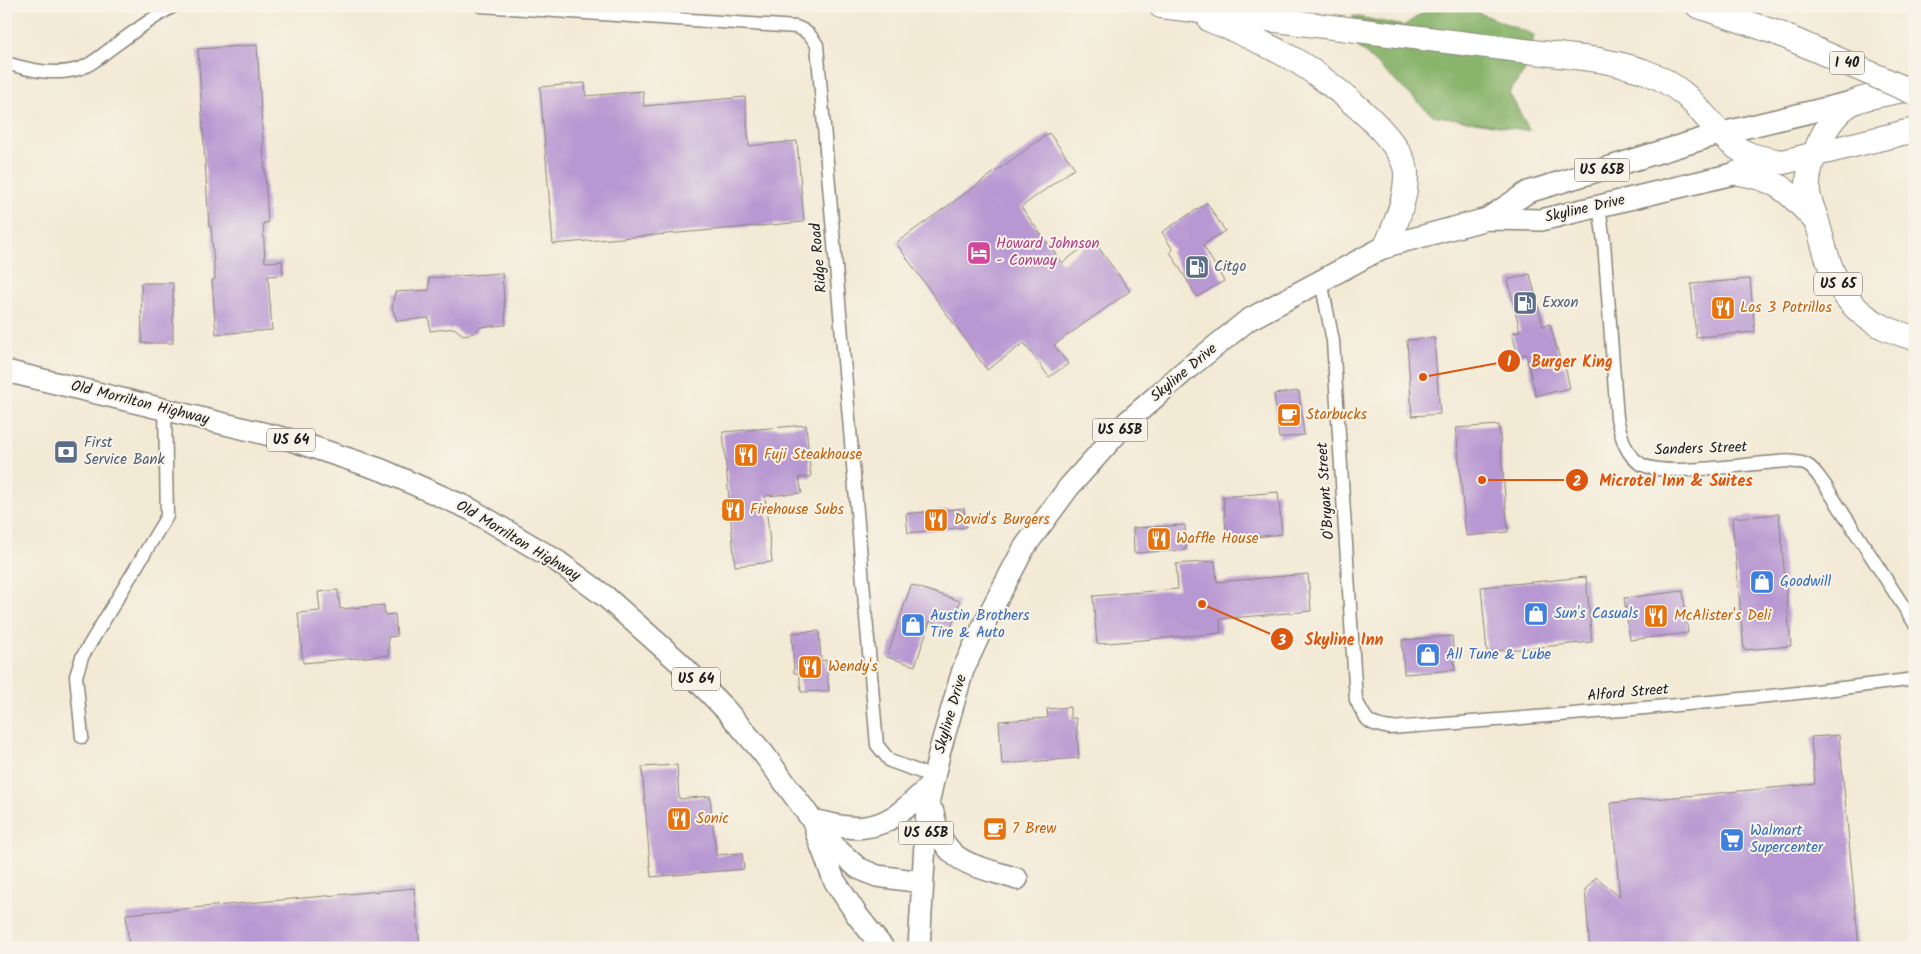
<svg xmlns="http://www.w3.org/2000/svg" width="1921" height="954" viewBox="0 0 1921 954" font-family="Kalam,sans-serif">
<rect width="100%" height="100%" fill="#f7f3e8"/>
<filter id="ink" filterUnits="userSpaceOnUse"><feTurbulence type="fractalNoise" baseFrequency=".02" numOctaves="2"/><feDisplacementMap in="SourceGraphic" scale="10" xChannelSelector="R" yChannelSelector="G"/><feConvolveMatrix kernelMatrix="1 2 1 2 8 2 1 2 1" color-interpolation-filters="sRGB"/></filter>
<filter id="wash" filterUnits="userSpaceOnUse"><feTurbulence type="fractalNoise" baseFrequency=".0096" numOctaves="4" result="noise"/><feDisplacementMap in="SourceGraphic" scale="20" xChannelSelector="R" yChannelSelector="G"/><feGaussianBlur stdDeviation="1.12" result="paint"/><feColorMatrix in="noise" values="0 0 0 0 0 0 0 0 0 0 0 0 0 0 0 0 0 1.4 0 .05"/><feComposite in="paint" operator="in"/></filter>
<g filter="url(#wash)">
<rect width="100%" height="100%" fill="#f3ead5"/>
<!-- forest -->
<path fill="#89b46c" stroke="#526844" d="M 1432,6 L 1462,6 L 1534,35 L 1526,69 L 1509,93 L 1530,131 L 1432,115 L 1353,42 L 1353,16 L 1404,26 Z"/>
<g id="blocks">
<!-- building -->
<g fill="#b898d2">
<path d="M 257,45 L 268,223 L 263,223 L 265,262 L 282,261 L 283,275 L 268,276 L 272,330 L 216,334 L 212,280 L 215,279 L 211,227 L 209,226 L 198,49 Z"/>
<path d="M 585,83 L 586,96 L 643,91 L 644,106 L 745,97 L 749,146 L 797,141 L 804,222 L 553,244 L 540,87 Z"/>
<path d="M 1049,133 L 1075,168 L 1021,207 L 1062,263 L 1093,240 L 1130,291 L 1054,345 L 1068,364 L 1049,377 L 1024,343 L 987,370 L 896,243 Z"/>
<path d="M 1207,203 L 1225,231 L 1203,245 L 1224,281 L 1197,297 L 1170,252 L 1173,250 L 1162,232 Z"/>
<path d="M 502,273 L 506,325 L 480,327 L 474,333 L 463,335 L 454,328 L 430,331 L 429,318 L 397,321 L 392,307 L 395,292 L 429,290 L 429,278 Z"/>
<path d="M 1530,274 L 1543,326 L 1550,324 L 1562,366 L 1565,366 L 1570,388 L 1536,396 L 1526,354 L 1518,356 L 1512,333 L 1520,331 L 1508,280 Z"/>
<path d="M 1750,279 L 1755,332 L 1696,337 L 1691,284 Z"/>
<path d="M 141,283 L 173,283 L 173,343 L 142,343 Z"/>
<path d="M 1434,338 L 1440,414 L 1412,416 L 1407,340 Z"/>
<path d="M 1299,391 L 1304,435 L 1279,438 L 1274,394 Z"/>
<path d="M 806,425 L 811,477 L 799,477 L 802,493 L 765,496 L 772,562 L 735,566 L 723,432 Z"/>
<path d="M 1499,425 L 1508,532 L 1466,536 L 1456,428 Z"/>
<path d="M 1278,492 L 1282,534 L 1227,540 L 1223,497 Z"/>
<path d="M 964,508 L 966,527 L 908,533 L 906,514 Z"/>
<path d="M 1779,514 L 1791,646 L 1744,650 L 1732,518 Z"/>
<path d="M 1185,525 L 1186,550 L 1134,553 L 1133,528 Z"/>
<path d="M 1215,561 L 1217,582 L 1308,574 L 1311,611 L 1220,619 L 1221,633 L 1097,644 L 1093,596 L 1178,589 L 1176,564 Z"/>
<path d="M 1586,577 L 1592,642 L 1487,652 L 1481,587 Z"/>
<path d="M 911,585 L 960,601 L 951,628 L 930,621 L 915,666 L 887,657 Z"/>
<path d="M 338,590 L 340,609 L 384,605 L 385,615 L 395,614 L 397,636 L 388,637 L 389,655 L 303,663 L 298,613 L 320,611 L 318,592 Z"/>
<path d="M 1683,591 L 1688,633 L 1630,640 L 1624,598 Z"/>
<path d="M 819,631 L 821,661 L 826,660 L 829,691 L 801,692 L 799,673 L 794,673 L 792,633 Z"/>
<path d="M 1452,636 L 1455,670 L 1404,674 L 1402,640 Z"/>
<path d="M 1070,707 L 1070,718 L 1076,718 L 1079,758 L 1002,764 L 999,721 L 1048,718 L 1047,709 Z"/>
<path d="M 1839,735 L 1859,948 L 1590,948 L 1585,890 L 1596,877 L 1620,897 L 1611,803 L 1815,784 L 1811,737 Z"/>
<path d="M 677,765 L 679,799 L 710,796 L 716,855 L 742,853 L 744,869 L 651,877 L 642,767 Z"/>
<path d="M 414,888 L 420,948 L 129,948 L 126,914 Z"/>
</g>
</g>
</g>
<g filter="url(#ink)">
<use href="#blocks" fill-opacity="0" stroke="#888378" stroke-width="1"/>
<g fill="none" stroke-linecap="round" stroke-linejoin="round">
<defs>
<g id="street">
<path d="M 481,6 L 796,27 C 806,30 812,36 817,45 L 877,745 L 890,761 L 934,777"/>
<path d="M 6,63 C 29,70 55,76 78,69 C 90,66 101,56 110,49 C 131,34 151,18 174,6"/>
<path d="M 1599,206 L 1604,242 L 1617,418 C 1621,435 1625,455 1641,464 C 1662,477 1739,465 1766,463 C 1779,462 1795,459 1807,465 C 1815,469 1820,479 1825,485 L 1915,624"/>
<path d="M 1321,281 L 1333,341 L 1356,700 C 1367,721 1366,724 1390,728 C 1565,715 1740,702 1915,679"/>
<path d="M 82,737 L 76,676 L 82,657 L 167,516 L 165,409"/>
</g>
<g id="primary">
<path d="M 1487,219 L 1528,192 L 1722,133 L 1852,102"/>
<path d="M 6,371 L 291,440 L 382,470 L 470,509 L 557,561 L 606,597 L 679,662 L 726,710 L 763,753 L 812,820 L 838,850 L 858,868 L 877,876 L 922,882"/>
<path d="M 933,812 C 943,865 972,864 1017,879"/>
<path d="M 812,820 C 828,823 848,830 865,827 C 894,824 912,802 932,784"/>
<path d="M 816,832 L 834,880 L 857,915 L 883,948"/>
<path d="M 919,948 L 927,808 L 940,750 L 963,670 L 989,614 L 1024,548 L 1069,487 L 1127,422 L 1187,369 L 1248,320 L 1386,246 L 1487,219 L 1541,220 L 1754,169"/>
</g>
<g id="highway">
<path d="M 1161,6 L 1599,60 C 1633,67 1657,72 1684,94 C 1704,111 1722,142 1746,153 C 1757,158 1771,160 1783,162 L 1915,130"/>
<path d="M 1698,6 L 1780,34"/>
<path d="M 1210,20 C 1238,31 1266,44 1293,59 C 1323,76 1403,137 1406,172 C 1407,197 1396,224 1386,246"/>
<path d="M 1915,88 C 1901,91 1862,97 1852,103 C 1826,117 1806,163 1808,192 C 1809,201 1814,212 1817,221 C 1825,251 1832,284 1855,307 C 1872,324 1892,332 1915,338"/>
<path d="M 1738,173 C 1778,179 1789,192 1815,220"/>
</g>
</defs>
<!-- street casing -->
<use href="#street" stroke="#888378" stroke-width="15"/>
<!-- primary casing -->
<use href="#primary" stroke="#888378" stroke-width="24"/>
<!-- highway casing -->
<use href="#highway" stroke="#888378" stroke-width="26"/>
<!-- street -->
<use href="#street" stroke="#fff" stroke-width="12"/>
<!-- primary -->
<use href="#primary" stroke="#fff" stroke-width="21"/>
<!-- highway -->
<use href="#highway" stroke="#fff" stroke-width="24"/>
<defs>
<path id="highway-bridge" d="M 1780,34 L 1915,93"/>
</defs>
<!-- highway-bridge casing -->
<use href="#highway-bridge" stroke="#888378" stroke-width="26" stroke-linecap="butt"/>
<!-- highway-bridge -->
<use href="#highway-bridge" stroke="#fff" stroke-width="24"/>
</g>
</g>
<!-- icons -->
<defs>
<symbol id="hotel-square" viewBox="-11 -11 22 22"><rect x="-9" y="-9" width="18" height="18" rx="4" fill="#d1479c" stroke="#f7f3e8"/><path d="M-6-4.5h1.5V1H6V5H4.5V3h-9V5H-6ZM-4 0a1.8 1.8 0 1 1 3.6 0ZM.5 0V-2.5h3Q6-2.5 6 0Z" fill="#fff"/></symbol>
<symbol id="fuel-square" viewBox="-11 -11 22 22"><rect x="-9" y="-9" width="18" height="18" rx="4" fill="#5c6f8a" stroke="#f7f3e8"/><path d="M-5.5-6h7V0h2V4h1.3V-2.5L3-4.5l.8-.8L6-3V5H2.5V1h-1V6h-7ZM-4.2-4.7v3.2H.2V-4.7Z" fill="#fff"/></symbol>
<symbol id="restaurant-square" viewBox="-11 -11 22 22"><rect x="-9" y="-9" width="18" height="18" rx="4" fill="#e8710a" stroke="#f7f3e8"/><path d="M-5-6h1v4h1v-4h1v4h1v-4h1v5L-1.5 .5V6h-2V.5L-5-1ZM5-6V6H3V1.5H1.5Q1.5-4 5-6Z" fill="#fff"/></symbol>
<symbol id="cafe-square" viewBox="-11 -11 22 22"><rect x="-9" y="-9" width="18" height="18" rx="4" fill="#e8710a" stroke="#f7f3e8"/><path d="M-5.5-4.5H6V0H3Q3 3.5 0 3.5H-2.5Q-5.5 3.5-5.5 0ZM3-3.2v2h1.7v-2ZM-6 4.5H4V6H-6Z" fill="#fff"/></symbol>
<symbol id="bank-square" viewBox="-11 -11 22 22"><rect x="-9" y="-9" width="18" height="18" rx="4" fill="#5c6f8a" stroke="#f7f3e8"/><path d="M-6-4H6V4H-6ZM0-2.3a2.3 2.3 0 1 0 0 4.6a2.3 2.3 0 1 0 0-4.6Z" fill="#fff"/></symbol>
<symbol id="shop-square" viewBox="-11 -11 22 22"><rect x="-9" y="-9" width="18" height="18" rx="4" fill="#3f7fe0" stroke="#f7f3e8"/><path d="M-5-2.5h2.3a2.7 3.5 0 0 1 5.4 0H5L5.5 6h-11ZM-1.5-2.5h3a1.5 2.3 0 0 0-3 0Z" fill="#fff"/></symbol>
<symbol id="supermarket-square" viewBox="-11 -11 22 22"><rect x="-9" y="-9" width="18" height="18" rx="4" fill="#3f7fe0" stroke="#f7f3e8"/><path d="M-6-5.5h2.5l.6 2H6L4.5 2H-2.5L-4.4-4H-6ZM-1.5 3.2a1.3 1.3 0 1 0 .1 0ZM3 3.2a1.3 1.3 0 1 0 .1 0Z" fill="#fff"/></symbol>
</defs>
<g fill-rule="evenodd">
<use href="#hotel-square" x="965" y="239" width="28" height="28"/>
<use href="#fuel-square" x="1183" y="253" width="28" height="28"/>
<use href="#fuel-square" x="1511" y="289" width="28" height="28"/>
<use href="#restaurant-square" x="1709" y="294" width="28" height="28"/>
<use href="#cafe-square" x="1275" y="401" width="28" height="28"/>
<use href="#bank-square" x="52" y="438" width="28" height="28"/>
<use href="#restaurant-square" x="732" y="441" width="28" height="28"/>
<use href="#restaurant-square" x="719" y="496" width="28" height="28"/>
<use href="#restaurant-square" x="922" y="506" width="28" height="28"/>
<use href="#restaurant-square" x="1145" y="525" width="28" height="28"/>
<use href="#shop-square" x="1748" y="568" width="28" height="28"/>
<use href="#shop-square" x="1522" y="600" width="28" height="28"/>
<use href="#restaurant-square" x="1642" y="602" width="28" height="28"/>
<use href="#shop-square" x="899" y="611" width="28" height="28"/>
<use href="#shop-square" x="1414" y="641" width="28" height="28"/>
<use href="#restaurant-square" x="796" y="653" width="28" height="28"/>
<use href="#restaurant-square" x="665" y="805" width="28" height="28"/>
<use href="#cafe-square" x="981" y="815" width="28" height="28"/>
<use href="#supermarket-square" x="1718" y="826" width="28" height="28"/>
</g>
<g text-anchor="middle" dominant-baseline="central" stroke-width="4" stroke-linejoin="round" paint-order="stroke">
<!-- shield labels -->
<g fill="#f7f3e8" stroke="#5e5c59" stroke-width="1">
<rect x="1829.5" y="51.5" width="35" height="23" rx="4"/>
<rect x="1574.5" y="158.5" width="55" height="23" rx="4"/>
<rect x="1814" y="272.5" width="48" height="23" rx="4"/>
<rect x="1092.5" y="418.5" width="55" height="23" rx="4"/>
<rect x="267" y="428.5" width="48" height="23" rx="4"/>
<rect x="672" y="667.5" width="48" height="23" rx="4"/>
<rect x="898.5" y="821.5" width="55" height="23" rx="4"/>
</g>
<g font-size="14" font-weight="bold" fill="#1c1c1c">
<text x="1847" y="63">I 40</text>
<text x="1602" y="170">US 65B</text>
<text x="1838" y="284">US 65</text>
<text x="1120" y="430">US 65B</text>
<text x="291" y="440">US 64</text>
<text x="696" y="679">US 64</text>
<text x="926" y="833">US 65B</text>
</g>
<!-- street labels -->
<g font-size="15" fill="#1c1c1c" stroke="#f7f3e8">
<text transform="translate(1585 209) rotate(-13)">Skyline Drive</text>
<text transform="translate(819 258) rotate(-95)">Ridge Road</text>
<text transform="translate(1184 373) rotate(-40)">Skyline Drive</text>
<text transform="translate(140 403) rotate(14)">Old Morrilton Highway</text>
<text transform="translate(1701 449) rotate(-2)">Sanders Street</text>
<text transform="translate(1326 491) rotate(-94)">O'Bryant Street</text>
<text transform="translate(518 541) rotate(31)">Old Morrilton Highway</text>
<text transform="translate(1628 693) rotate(-5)">Alford Street</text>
<text transform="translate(951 714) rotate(-74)">Skyline Drive</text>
</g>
<!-- hotel labels -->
<g font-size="15" fill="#b23c85" stroke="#f7f3e8" text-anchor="start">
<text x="996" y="244">Howard Johnson<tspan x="996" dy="17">- Conway</tspan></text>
</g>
<!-- service labels -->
<g font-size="15" fill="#4e5e75" stroke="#f7f3e8" text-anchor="start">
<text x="1214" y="267">Citgo</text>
<text x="1542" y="303">Exxon</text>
<text x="84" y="443">First<tspan x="84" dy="17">Service Bank</tspan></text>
</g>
<!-- food labels -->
<g font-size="15" fill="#c56008" stroke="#f7f3e8" text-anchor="start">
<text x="1740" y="308">Los 3 Potrillos</text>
<text x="1306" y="415">Starbucks</text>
<text x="764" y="455">Fuji Steakhouse</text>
<text x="750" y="510">Firehouse Subs</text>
<text x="954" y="520">David's Burgers</text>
<text x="1176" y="539">Waffle House</text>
<text x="1674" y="616">McAlister's Deli</text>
<text x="828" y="667">Wendy's</text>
<text x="696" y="819">Sonic</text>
<text x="1012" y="829">7 Brew</text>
</g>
<!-- shop labels -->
<g font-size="15" fill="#366cbe" stroke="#f7f3e8" text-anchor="start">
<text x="1780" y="582">Goodwill</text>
<text x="1554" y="614">Sun's Casuals</text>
<text x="930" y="616">Austin Brothers<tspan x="930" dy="17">Tire &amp; Auto</tspan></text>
<text x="1446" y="655">All Tune &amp; Lube</text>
<text x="1750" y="831">Walmart<tspan x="1750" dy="17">Supercenter</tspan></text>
</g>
</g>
<!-- callouts -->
<path fill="none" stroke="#de560d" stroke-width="2" d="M1423 377L1509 361M1482 480L1577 480M1202 604L1282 639"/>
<g fill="#de560d" stroke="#f7f3e8" stroke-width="2">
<circle cx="1423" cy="377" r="5"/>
<circle cx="1482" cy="480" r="5"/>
<circle cx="1202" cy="604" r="5"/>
<circle cx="1509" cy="361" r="12"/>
<circle cx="1577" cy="480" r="12"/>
<circle cx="1282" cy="639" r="12"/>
</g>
<g font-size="15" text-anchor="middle" font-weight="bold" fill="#fff">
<text x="1509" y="366">1</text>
<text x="1577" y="486">2</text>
<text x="1282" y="645">3</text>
</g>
<g font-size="16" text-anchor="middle" font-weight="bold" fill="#de560d" stroke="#f7f3e8" stroke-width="4" stroke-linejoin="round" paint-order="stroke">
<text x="1572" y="367">Burger King</text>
<text x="1676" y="486">Microtel Inn &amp; Suites</text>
<text x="1344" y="645">Skyline Inn</text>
</g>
<!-- margin -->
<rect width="1921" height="954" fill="none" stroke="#f7f3e8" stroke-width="25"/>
</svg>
